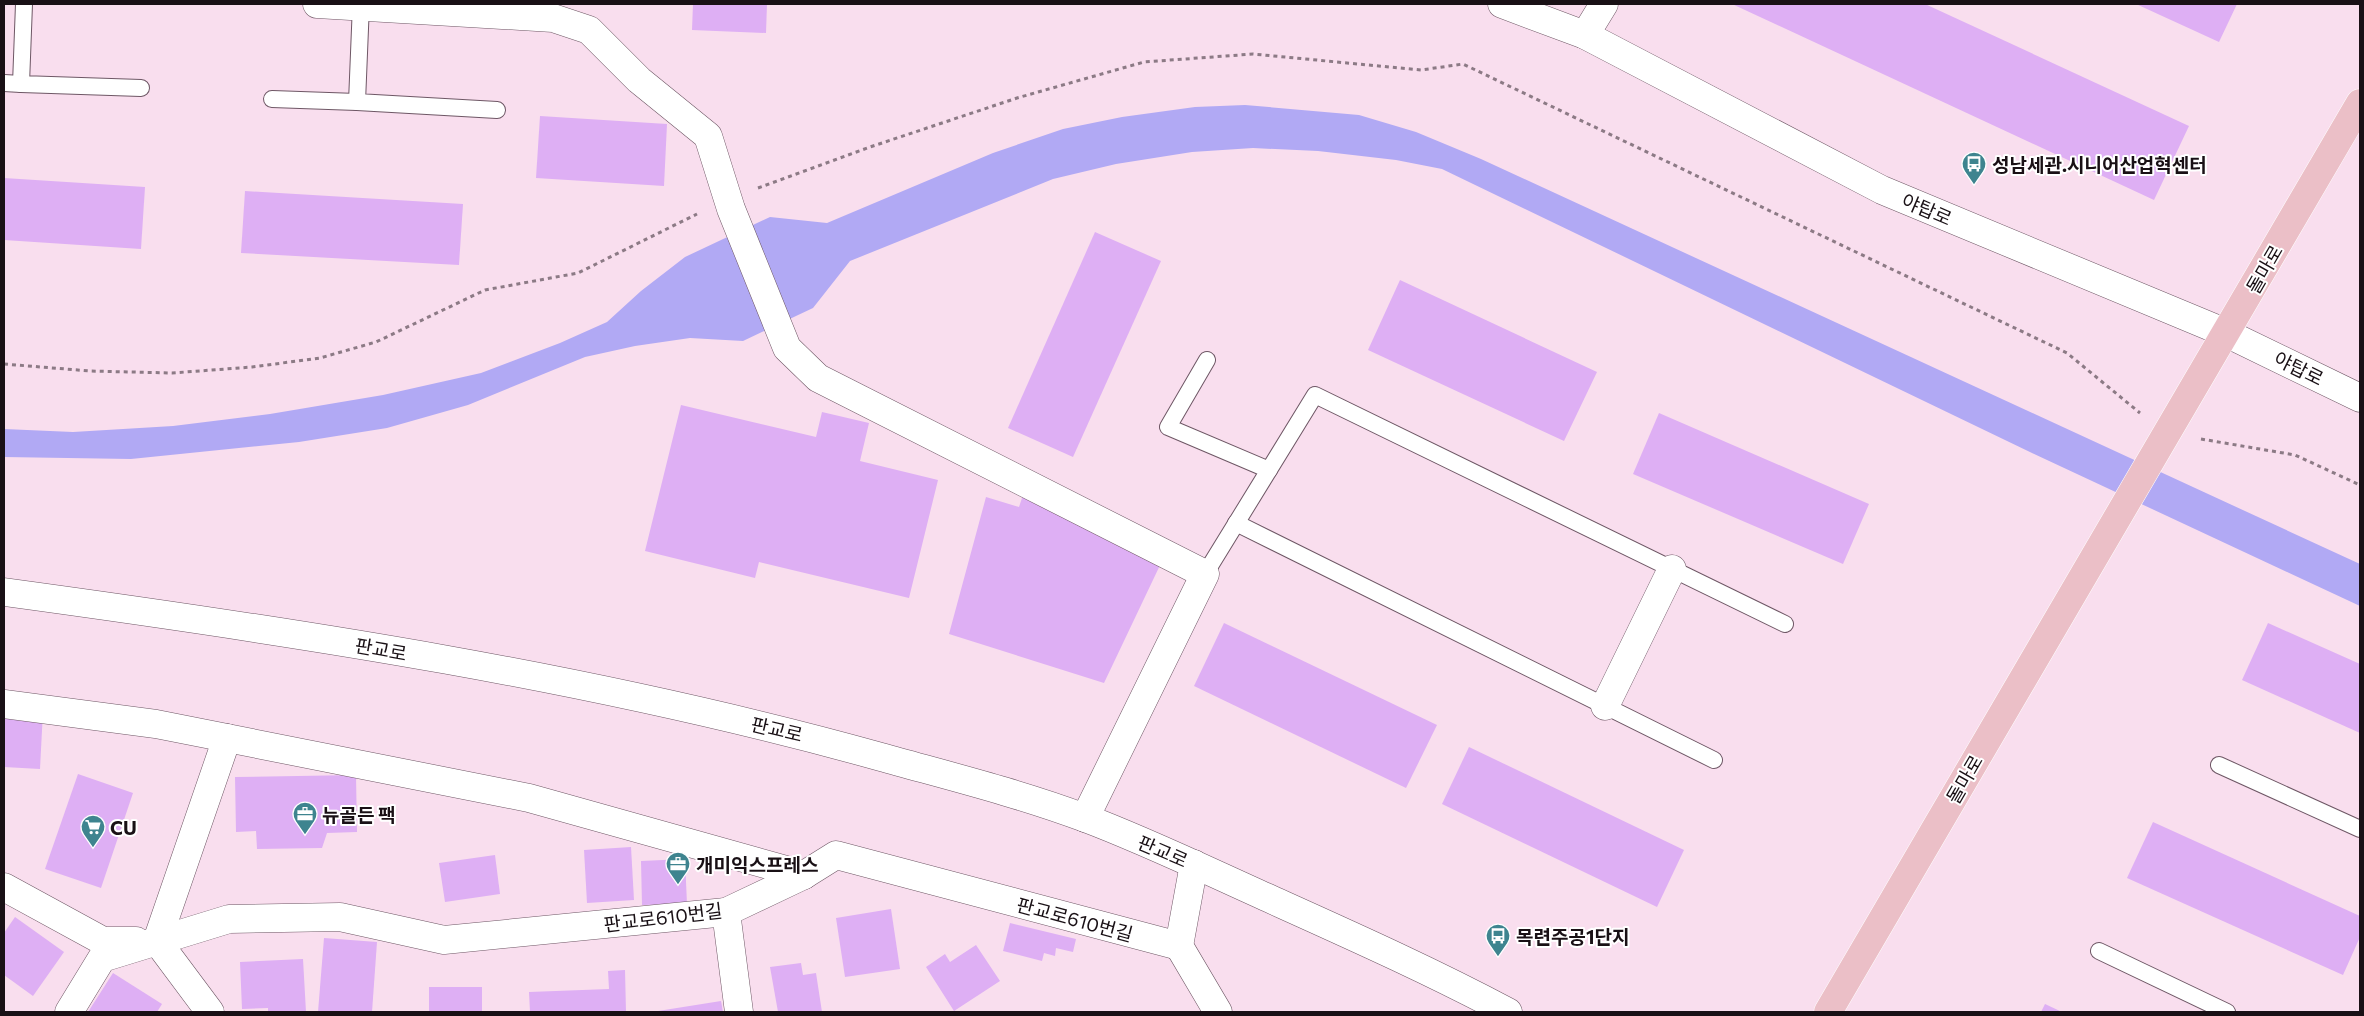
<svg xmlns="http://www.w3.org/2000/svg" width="2364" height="1016" viewBox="0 0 2364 1016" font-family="Commissioner,'Noto Sans KR',sans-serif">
<rect width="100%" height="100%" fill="#f9deee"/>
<!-- water -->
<path fill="#b1a9f4" d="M 1245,105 L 1359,115 L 1416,132 L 1481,159 L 2360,564 L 2360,606 L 2032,453 L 1442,169 L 1396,160 L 1318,151 L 1253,148 L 1192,152 L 1116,164 L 1053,179 L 850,261 L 813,308 L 743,341 L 690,338 L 635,346 L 585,357 L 468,405 L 387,428 L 299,442 L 131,459 L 4,457 L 4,429 L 73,432 L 173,426 L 270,414 L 383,395 L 481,373 L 560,343 L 607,322 L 641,291 L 685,257 L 770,217 L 827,223 L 993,153 L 1063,129 L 1122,117 L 1195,107 Z"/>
<!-- building -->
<g fill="#deaff4">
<path d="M 693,4 L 767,4 L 766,33 L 692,30 Z"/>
<path d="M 1732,4 L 1925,4 L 2189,126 L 2154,200 Z"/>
<path d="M 2136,4 L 2237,4 L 2219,42 Z"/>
<path d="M 540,116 L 667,124 L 664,186 L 536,178 Z"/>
<path d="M 4,178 L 145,187 L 141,249 L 4,240 Z"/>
<path d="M 245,191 L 463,204 L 459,265 L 241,253 Z"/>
<path d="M 1095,232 L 1161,261 L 1073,457 L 1008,428 Z"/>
<path d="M 1400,280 L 1597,372 L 1564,441 L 1368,350 Z"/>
<path d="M 681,405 L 816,437 L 822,412 L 869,423 L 860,461 L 938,480 L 909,598 L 759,562 L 755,578 L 645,551 Z"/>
<path d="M 1659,413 L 1869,504 L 1843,564 L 1633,474 Z"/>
<path d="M 1025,489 L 1162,561 L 1104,683 L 949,634 L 986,497 L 1019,507 Z"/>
<path d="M 1224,623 L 1437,725 L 1406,788 L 1194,686 Z"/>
<path d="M 2268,623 L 2360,664 L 2360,733 L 2242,680 Z"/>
<path d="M 4,709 L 43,711 L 40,769 L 4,767 Z"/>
<path d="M 1469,747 L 1684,850 L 1657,907 L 1442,804 Z"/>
<path d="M 78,774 L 133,793 L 101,888 L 45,869 Z"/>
<path d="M 356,775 L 357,832 L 327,833 L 322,848 L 257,849 L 256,831 L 236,832 L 235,777 Z"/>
<path d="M 2153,822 L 2360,916 L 2360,937 L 2343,975 L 2127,878 Z"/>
<path d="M 631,847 L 634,900 L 587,903 L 584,850 Z"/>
<path d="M 495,855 L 500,894 L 445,902 L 439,863 Z"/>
<path d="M 685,859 L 687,904 L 642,905 L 641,861 Z"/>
<path d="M 891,909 L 900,969 L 845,977 L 836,918 Z"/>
<path d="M 15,917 L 64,952 L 33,996 L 4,975 L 4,933 Z"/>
<path d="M 1010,923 L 1076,939 L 1073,952 L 1056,948 L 1055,956 L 1044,953 L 1042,961 L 1003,951 Z"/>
<path d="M 324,938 L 377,942 L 372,1012 L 318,1012 Z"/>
<path d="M 976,945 L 1000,981 L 954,1011 L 926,967 L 945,954 L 950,962 Z"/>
<path d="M 303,959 L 306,1012 L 268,1012 L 268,1008 L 242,1009 L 240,962 Z"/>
<path d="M 801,963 L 803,975 L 816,973 L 822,1012 L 778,1012 L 770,967 Z"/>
<path d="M 625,970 L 626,1012 L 530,1012 L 529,992 L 609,989 L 608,971 Z"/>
<path d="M 113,973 L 162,1004 L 157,1012 L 88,1012 Z"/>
<rect x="429" y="987" width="53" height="25"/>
<path d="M 721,1001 L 723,1012 L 658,1012 L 658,1011 Z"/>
<path d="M 2045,1004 L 2062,1012 L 2041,1012 Z"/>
</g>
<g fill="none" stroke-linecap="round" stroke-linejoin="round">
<defs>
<g id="lane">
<path d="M 24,4 L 21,84 L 141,88"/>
<path d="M 361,4 L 357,102 L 497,110"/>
<path d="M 4,83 L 21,84"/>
<path d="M 272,99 L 357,102"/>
<path d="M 1207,360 L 1168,427 L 1269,470"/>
<path d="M 1236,523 L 1714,760"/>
<path d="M 1205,574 L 1315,395 L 1785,624"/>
<path d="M 2219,765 L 2360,829"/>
<path d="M 2099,951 L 2227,1012"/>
</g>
<g id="street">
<path d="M 317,4 L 553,18 L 589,30 L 639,80 L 708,136 L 731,209 L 787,348 L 818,378 L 1205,574 L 1085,818"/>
<path d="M 1585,35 L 1604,4"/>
<path d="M 2226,333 L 2360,398"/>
<path d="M 4,704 L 156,724 L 529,798 L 804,875"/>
<path d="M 1605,706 L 1672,569"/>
<path d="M 4,887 L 103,941 L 136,941"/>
<path d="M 726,912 L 739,1012"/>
<path d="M 157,941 L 227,738"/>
<path d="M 157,941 L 210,1012"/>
<path d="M 1179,946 L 1218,1012"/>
<path d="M 69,1012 L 102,958 L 229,919 L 340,917 L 444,940 L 726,912 L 804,875 L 836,855 L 1179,946 L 1194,864"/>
</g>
<g id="secondary">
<path d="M 1502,4 L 1585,35 L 1882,190 L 2226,333"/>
<path d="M 4,592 C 298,632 594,677 881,757 C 949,776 1018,793 1085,818 C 1146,841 1206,870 1266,897 C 1348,934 1429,970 1508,1012"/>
</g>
<path id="primary" d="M 1828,1012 L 2360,103"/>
</defs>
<!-- lane casing -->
<use href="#lane" stroke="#6e5765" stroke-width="18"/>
<!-- street casing -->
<use href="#street" stroke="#6e5765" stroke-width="29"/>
<!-- secondary casing -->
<use href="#secondary" stroke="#6e5765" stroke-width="29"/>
<!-- primary casing -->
<use href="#primary" stroke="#fff" stroke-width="29"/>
<!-- path -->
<g stroke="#8c7a85" stroke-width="3" stroke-dasharray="4 4" stroke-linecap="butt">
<path d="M 758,188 L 870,147 L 1017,98 L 1144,62 L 1253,54 L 1421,70 L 1463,64 L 2067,353 L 2140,413"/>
<path d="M 4,364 L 90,371 L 172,373 L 252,367 L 320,358 L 376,342 L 485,290 L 578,273 L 697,214"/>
<path d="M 2201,439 L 2295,455 L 2360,485"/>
</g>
<!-- lane -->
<use href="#lane" stroke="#fff" stroke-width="16"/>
<!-- street -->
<use href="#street" stroke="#fff" stroke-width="28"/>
<!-- secondary -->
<use href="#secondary" stroke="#fff" stroke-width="28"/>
<!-- primary -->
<use href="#primary" stroke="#ebbfc7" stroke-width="28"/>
</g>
<!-- icons -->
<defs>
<symbol id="bus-pin" viewBox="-11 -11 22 30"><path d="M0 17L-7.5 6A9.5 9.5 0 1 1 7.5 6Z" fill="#3e848f" stroke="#fff"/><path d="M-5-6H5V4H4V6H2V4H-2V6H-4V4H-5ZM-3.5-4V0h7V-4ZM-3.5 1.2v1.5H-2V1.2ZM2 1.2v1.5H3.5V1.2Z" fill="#fff"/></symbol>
<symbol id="office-pin" viewBox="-11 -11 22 30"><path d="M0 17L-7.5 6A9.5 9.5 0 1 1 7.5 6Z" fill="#3e848f" stroke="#fff"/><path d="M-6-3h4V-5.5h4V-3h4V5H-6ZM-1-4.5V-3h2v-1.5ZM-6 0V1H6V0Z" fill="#fff"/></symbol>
<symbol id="supermarket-pin" viewBox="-11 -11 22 30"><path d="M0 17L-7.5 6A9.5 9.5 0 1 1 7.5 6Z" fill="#3e848f" stroke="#fff"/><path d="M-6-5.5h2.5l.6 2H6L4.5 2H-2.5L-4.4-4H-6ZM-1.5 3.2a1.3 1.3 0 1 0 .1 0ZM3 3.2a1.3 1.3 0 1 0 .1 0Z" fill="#fff"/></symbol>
</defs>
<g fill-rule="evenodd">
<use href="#bus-pin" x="1960" y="150" width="28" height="38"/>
<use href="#office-pin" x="291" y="800" width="28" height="38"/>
<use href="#supermarket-pin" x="79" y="813" width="28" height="38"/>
<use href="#office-pin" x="664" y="850" width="28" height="38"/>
<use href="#bus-pin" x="1484" y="922" width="28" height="38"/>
</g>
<g text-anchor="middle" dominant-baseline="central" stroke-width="4" stroke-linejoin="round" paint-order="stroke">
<!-- poi labels -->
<g font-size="19" font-weight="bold" fill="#191015" stroke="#fff" text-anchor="start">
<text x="1992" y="164">성남세관.시니어산업혁센터</text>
<text x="322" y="814">뉴골든 팩</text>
<text x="110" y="827">CU</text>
<text x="696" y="864">개미익스프레스</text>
<text x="1516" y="936">목련주공1단지</text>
</g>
<!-- street labels -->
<g font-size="19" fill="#191015" stroke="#fff">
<text transform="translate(1927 209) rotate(23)">야탑로</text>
<text transform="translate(2264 269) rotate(-60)">돌마로</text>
<text transform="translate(2299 368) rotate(26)">야탑로</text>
<text transform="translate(381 649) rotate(10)">판교로</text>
<text transform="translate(777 729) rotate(13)">판교로</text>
<text transform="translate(1964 779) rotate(-60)">돌마로</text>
<text transform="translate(1163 851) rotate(23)">판교로</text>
<text transform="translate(663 917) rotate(-7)">판교로610번길</text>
<text transform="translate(1075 919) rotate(15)">판교로610번길</text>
</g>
</g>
<!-- border -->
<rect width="2364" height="1016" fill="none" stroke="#191015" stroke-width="10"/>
</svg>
